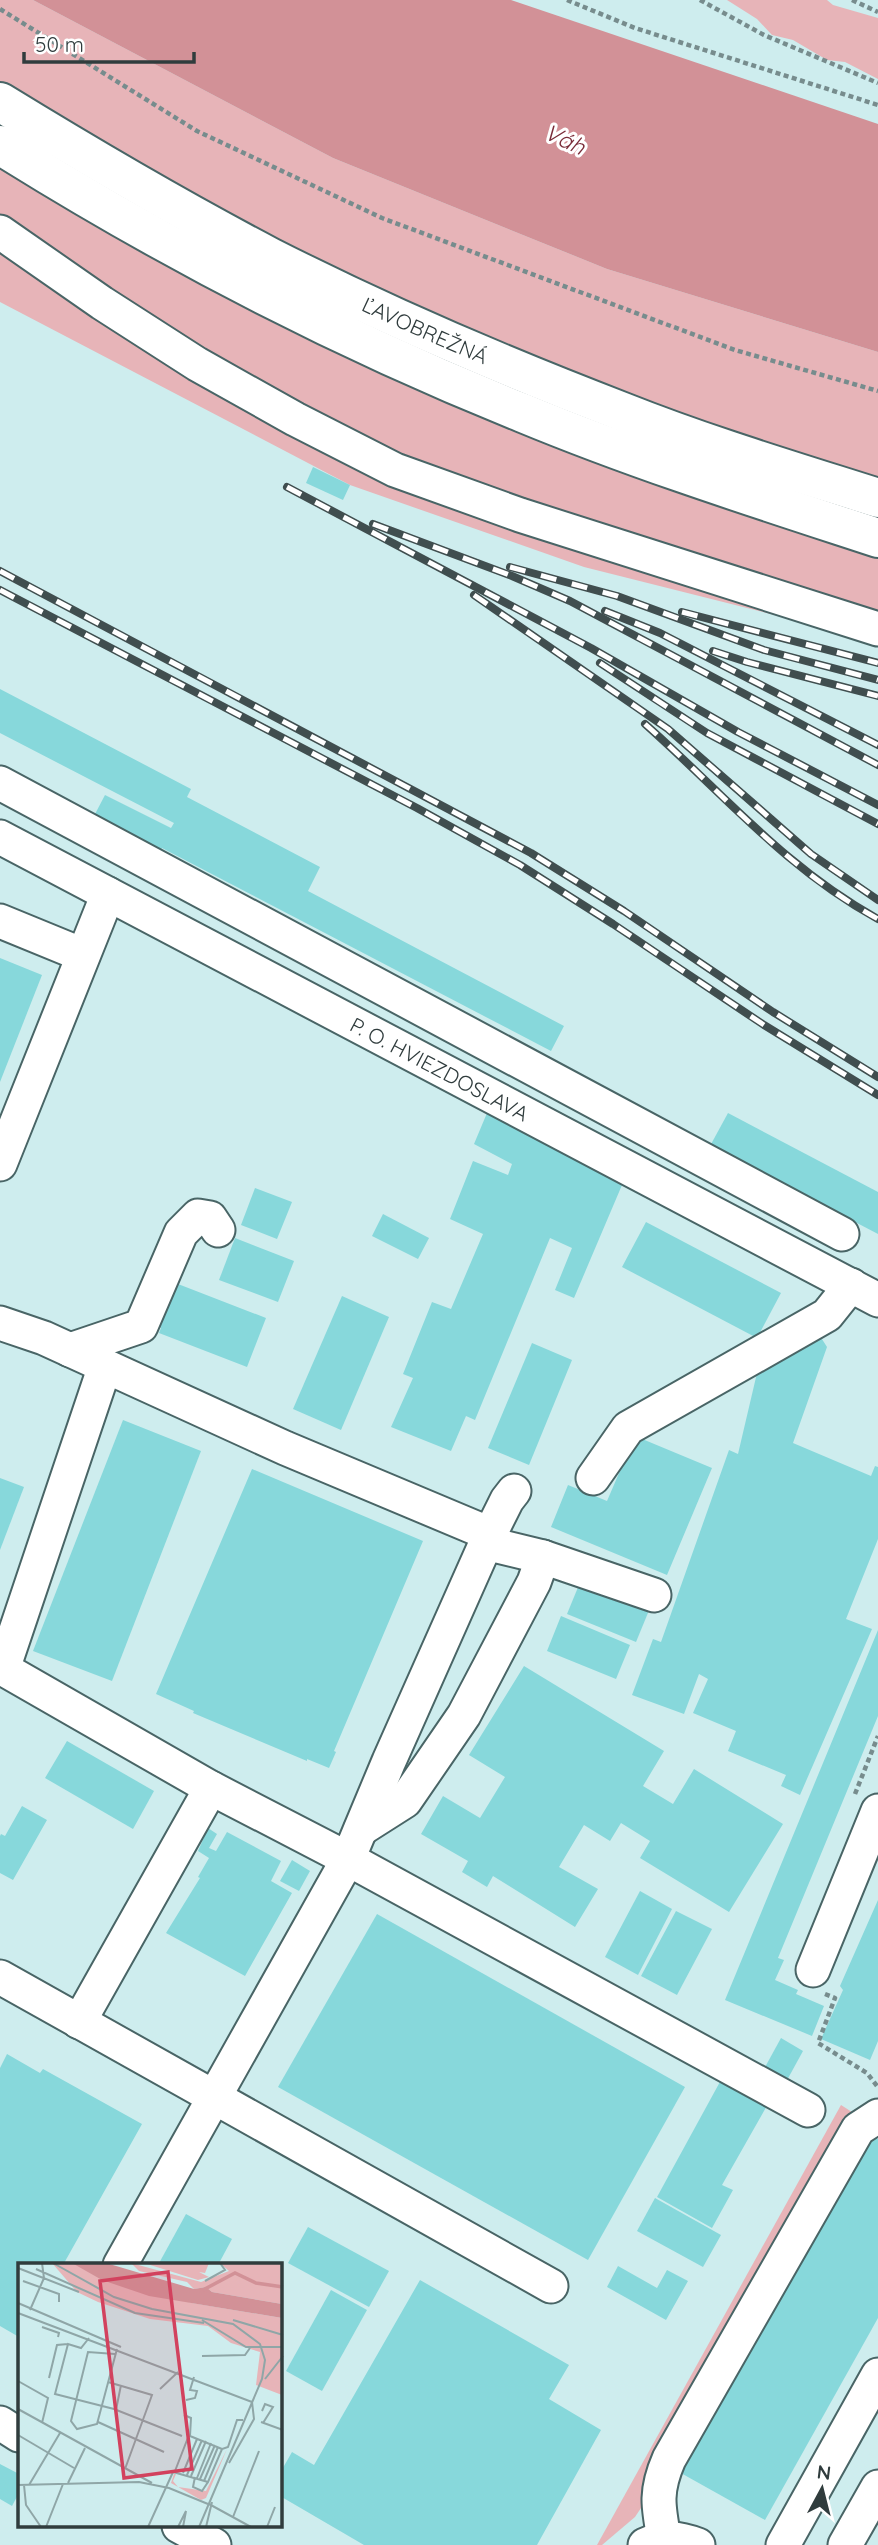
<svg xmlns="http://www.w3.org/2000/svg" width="878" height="2545" viewBox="0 0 878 2545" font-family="Quicksand,sans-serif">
<rect width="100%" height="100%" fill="#ceedee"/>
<!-- green -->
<g fill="#e7b4b8">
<path d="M 0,0 L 33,0 L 333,158 L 607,269 L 878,352 L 878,641 L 584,567 L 350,485 L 0,302 Z"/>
<path d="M 727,0 L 827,0 L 833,5 L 878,18 L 878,79 L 845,62 L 827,60 L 793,40 L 772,35 L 757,19 Z"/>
<path d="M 841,2105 L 855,2114 L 647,2499 L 635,2517 L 602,2545 L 597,2545 Z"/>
</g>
<!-- water -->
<path fill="#d29197" d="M 33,0 L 511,0 L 878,124 L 878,352 L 607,269 L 333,158 Z"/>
<!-- building -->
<g fill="#87d8db">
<path d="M 313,467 L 350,485 L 343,500 L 306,483 Z"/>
<path d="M 0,689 L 191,789 L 187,797 L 320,867 L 308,891 L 564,1026 L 551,1051 L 162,848 L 160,852 L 94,816 L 105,795 L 171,828 L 174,823 L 0,733 Z"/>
<path d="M 0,958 L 42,975 L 0,1082 Z"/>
<path d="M 487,1113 L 622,1185 L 574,1298 L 555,1290 L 572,1248 L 550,1238 L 475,1420 L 466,1416 L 451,1451 L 391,1427 L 413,1378 L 403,1374 L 432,1302 L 451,1309 L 483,1234 L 450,1219 L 473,1161 L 508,1175 L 512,1164 L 474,1144 Z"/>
<path d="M 728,1113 L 878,1192 L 878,1234 L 710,1146 Z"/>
<path d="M 255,1188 L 292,1202 L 277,1239 L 241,1225 Z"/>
<path d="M 383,1214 L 429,1238 L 418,1259 L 372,1236 Z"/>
<path d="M 646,1222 L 781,1293 L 757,1338 L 622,1267 Z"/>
<path d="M 235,1238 L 294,1261 L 278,1302 L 219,1280 Z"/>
<path d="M 178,1284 L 266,1318 L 247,1367 L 159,1333 L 161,1328 L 150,1323 L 165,1286 L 175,1290 Z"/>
<path d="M 342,1296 L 389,1317 L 341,1430 L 293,1409 Z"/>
<path d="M 820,1336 L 827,1347 L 793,1443 L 871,1476 L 875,1466 L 878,1467 L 878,1539 L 846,1619 L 872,1629 L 800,1795 L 781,1786 L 786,1775 L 728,1751 L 736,1731 L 693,1713 L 708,1679 L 699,1674 L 684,1714 L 632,1695 L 653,1639 L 661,1642 L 729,1450 L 738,1454 L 757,1373 Z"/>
<path d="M 532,1343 L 572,1360 L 529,1465 L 488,1448 Z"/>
<path d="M 123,1420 L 201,1451 L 112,1681 L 33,1651 Z"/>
<path d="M 635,1436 L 712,1468 L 667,1575 L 551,1527 L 568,1485 L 607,1501 Z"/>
<path d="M 252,1469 L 423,1541 L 334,1751 L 336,1752 L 329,1768 L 307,1759 L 307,1761 L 193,1713 L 194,1711 L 156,1694 Z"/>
<path d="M 0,1478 L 24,1487 L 0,1550 Z"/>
<path d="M 581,1580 L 650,1608 L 636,1642 L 567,1614 Z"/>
<path d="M 561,1616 L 630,1645 L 616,1679 L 547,1651 Z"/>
<path d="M 878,1630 L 878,1716 L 778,1958 L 784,1960 L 775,1980 L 798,1990 L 796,1994 L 824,2006 L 812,2036 L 725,2000 Z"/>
<path d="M 524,1666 L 664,1751 L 643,1786 L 673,1804 L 694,1769 L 783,1824 L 729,1912 L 640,1858 L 650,1841 L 621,1823 L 610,1841 L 584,1825 L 559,1867 L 598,1889 L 575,1927 L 493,1876 L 487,1887 L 462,1872 L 468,1861 L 421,1834 L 443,1796 L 480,1818 L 505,1777 L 469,1755 Z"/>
<path d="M 67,1741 L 154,1791 L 133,1829 L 45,1778 Z"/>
<path d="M 22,1806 L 47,1820 L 13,1880 L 0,1873 L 0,1836 L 1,1834 L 5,1836 Z"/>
<path d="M 208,1828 L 217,1834 L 209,1848 L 216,1851 L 227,1832 L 281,1861 L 271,1881 L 292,1893 L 245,1976 L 166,1933 L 200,1878 L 198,1877 L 209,1858 L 198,1851 Z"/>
<path d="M 292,1860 L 310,1871 L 299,1891 L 280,1881 Z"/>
<path d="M 640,1891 L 672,1909 L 638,1975 L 605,1957 Z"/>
<path d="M 878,1900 L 878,2041 L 870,2060 L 821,2039 L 843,1990 L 840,1986 Z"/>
<path d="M 676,1911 L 712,1929 L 677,1995 L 641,1976 Z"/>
<path d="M 377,1914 L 685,2087 L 588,2260 L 278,2087 Z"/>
<path d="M 781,2038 L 803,2051 L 786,2082 L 764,2069 Z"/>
<path d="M 7,2054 L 40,2073 L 43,2069 L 142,2124 L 63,2265 L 19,2265 L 19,2337 L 0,2326 L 0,2068 Z"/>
<path d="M 727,2069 L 773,2095 L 722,2185 L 733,2190 L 712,2228 L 657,2197 Z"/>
<path d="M 869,2134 L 878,2139 L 878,2318 L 765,2520 L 679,2472 Z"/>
<path d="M 655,2198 L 721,2235 L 703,2267 L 637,2231 Z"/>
<path d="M 186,2214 L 232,2239 L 218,2265 L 158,2265 Z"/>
<path d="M 308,2227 L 389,2271 L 369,2307 L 288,2263 Z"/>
<path d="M 618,2266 L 657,2288 L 667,2270 L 688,2281 L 666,2320 L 607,2287 Z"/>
<path d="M 420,2280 L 569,2365 L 549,2399 L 601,2430 L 537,2545 L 364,2545 L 280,2496 L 280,2473 L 292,2452 L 314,2465 Z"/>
<path d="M 331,2290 L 367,2310 L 322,2391 L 286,2371 Z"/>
<path d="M 0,2464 L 19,2474 L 19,2493 L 12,2506 L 0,2499 Z"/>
</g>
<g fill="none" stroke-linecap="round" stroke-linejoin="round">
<defs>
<g id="minor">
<path d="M 0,232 L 102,303 L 197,364 L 295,419 L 395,470 L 520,515 L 878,629"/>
<path d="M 0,783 L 842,1234"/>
<path id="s1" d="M 0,837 L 878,1300"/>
<path d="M 0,921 L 83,955"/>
<path d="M 0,1164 L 108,894"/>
<path d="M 0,1323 L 44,1338 L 285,1448 L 490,1534 L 389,1761 L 348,1859 L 120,2265"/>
<path d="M 70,1350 L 141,1326 L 181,1233 L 198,1216 L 210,1218 L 218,1230"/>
<path d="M 593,1478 L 628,1428 L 827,1315 L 851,1285"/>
<path d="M 490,1534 L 507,1500 L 514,1491"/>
<path d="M 485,1543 L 543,1557 L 654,1595"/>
<path d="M 0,1667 L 211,1788 L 348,1859 L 808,2110"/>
<path d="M 3,1669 L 105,1366"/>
<path d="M 361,1829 L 405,1801 L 464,1715 L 534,1582 L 543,1557"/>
<path d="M 813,1970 L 878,1811"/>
<path d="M 0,1977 L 551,2286"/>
<path d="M 79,2022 L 211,1788"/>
<path d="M 0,2423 L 19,2435"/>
<path d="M 179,2526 L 214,2545"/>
<path d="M 664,2538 C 658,2506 655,2491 669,2459 L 858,2129 L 878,2116"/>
<path d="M 645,2545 C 664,2536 679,2538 698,2545"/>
<path d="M 783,2545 L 878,2375"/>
<path d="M 845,2545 L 878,2487"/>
</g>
<g id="major">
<path id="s2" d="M 0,102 C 88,156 178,209 270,257 C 384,315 503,366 623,412 C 706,445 793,471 878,498"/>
<path d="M 0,145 C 166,249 341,340 523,413 C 639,461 759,499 878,538"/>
</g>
</defs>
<!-- minor casing -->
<use href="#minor" stroke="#496566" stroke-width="37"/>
<!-- major casing -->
<use href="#major" stroke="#496566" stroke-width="42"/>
<!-- path -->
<g stroke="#778c8d" stroke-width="4.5" stroke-dasharray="5 3.5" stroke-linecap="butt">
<path d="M 567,0 L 635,28 L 878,105"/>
<path d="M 700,0 L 764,35 L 878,83"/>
<path d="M 852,0 L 878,12"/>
<path d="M 0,9 L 197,131 L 382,218 L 735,350 L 878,391"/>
<path d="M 855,1794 L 878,1736"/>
<path d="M 825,1994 L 835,1998 L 818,2043 L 867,2073 L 877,2086"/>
</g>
<!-- minor -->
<use href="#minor" stroke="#fff" stroke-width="33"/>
<!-- major -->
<use href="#major" stroke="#fff" stroke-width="38"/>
<defs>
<g id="rail">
<path d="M 287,487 L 591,648 L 738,732 L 878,805"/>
<path d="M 373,524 L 512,576 L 570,601 L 878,765"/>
<path d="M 510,567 L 617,596 L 764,650 L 878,680"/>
<path d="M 0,571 L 531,853 L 624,911 L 773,1012 L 878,1077"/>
<path d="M 0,590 L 417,808 L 520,865 L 613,924 L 764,1025 L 878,1095"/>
<path d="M 474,595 L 668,729 L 811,854 L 878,900"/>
<path d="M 605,611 L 660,633 L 878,745"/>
<path d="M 682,612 L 878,663"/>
<path d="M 713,651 L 747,662 L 878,696"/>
<path d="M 600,663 L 707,733 L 878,824"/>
<path d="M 645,724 C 723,793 785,868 878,919"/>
</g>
</defs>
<!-- rail casing -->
<use href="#rail" stroke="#404e4f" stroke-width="8"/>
<!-- rail -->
<use href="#rail" stroke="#fff" stroke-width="5" stroke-dasharray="16" stroke-linecap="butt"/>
</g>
<g text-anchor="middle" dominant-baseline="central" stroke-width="6" stroke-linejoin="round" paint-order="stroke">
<!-- street labels -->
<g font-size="21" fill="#303c3d" stroke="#fff">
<text stroke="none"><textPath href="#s2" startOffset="483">ĽAVOBREŽNÁ</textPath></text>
<text stroke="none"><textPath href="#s1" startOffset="497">P. O. HVIEZDOSLAVA</textPath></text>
</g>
<!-- water labels -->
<g font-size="23" font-style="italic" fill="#7a2c39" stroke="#fff">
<text transform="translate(565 139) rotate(25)">Váh</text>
</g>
</g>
<!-- overview -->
<g transform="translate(18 2263)">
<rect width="264" height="264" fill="#ceedee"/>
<path d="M 34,0 L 54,0 L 174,40 L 264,55 L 264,132 L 238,122 L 242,89 L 213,80 L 190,63 L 132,56 L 80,39 L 59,29 ZM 113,0 L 183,19 L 211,8 L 202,0 L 264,0 L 264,41 L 194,29 L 188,24 L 176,26 L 169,19 L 121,8 ZM 126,0 L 191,0 L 187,10 L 181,9 L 191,14 L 180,17 ZM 209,186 L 188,235 L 183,237 L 153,220 L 156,211 L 158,211 L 155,218 L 160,224 L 188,228 Z" fill="#e7b4b8"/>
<path d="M 54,0 L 88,0 L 176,26 L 188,24 L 194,29 L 264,41 L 264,55 L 131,33 L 84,17 Z" fill="#d29197"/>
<path fill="none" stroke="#d29197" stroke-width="3.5" d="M 185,27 L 217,10 L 238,20 L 265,24"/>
<path fill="none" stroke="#8fa6a7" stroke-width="2" d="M 35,0 L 96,34 L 134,46 L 215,61 L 242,81 L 247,97 L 244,116 L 181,264M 0,5 L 61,29M 18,6 L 117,50 L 186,60M 5,18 L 41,31 L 41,39M 187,18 L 207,7 L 202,0M 0,40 L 103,84M 12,47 L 26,15 L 24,0M 0,50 L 234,139 L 236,156 L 211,200M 184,57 L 228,84 L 265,84M 215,57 L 265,72M 24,64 L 41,70 L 40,74M 71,75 L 63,85 L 50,81 L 37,131 L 96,146 L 164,173M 97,91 L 70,89 L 53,158 L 59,166 L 79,161 L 99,86M 184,93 L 227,92 L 232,85M 31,115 L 39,82 L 50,81M 247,116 L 265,93M 0,118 L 30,135 L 24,160M 90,119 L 134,132 L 107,206M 142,126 L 160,109M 168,137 L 177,135 L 179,128 L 172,127 L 176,114M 0,146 L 134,220M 98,147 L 103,122M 244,148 L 247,141 L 255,144 L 245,160M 166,152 L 173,155 L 172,173 L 204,186M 80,159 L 146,189M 243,159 L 265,167M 0,172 L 56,205M 157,208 L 171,172M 165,210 L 179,176M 169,212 L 184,177M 173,213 L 188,178M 177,214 L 175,224 L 184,228 L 190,219M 179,215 L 193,180M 182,216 L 197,182M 186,218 L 200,184M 50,220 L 67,185M 0,222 L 121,219 L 151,225 L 190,241M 6,222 L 8,242 L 23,264M 11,222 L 42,170M 191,241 L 233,264M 215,254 L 241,188M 28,264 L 45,221M 130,264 L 155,209 L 190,219 L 204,186 L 210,184 L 219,157 L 225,157M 160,264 L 168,248 L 165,264M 188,264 L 194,239M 249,264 L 257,244"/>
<path fill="#d2425e" fill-opacity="0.15" stroke="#d2425e" stroke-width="3.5" d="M 150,9 L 174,206 L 106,215 L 82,18 Z"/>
<rect width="264" height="264" fill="none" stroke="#303c3d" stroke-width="3.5"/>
</g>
<!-- north arrow -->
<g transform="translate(822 2489) rotate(7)" stroke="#ffffff" stroke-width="5" paint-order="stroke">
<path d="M0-5L12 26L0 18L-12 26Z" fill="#303c3d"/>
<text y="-10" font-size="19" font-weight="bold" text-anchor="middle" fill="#303c3d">N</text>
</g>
<!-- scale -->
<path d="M24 52v10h170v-10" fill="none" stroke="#303c3d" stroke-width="3.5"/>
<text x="35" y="52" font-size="21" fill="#303c3d" stroke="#ffffff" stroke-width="5" paint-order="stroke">50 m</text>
</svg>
